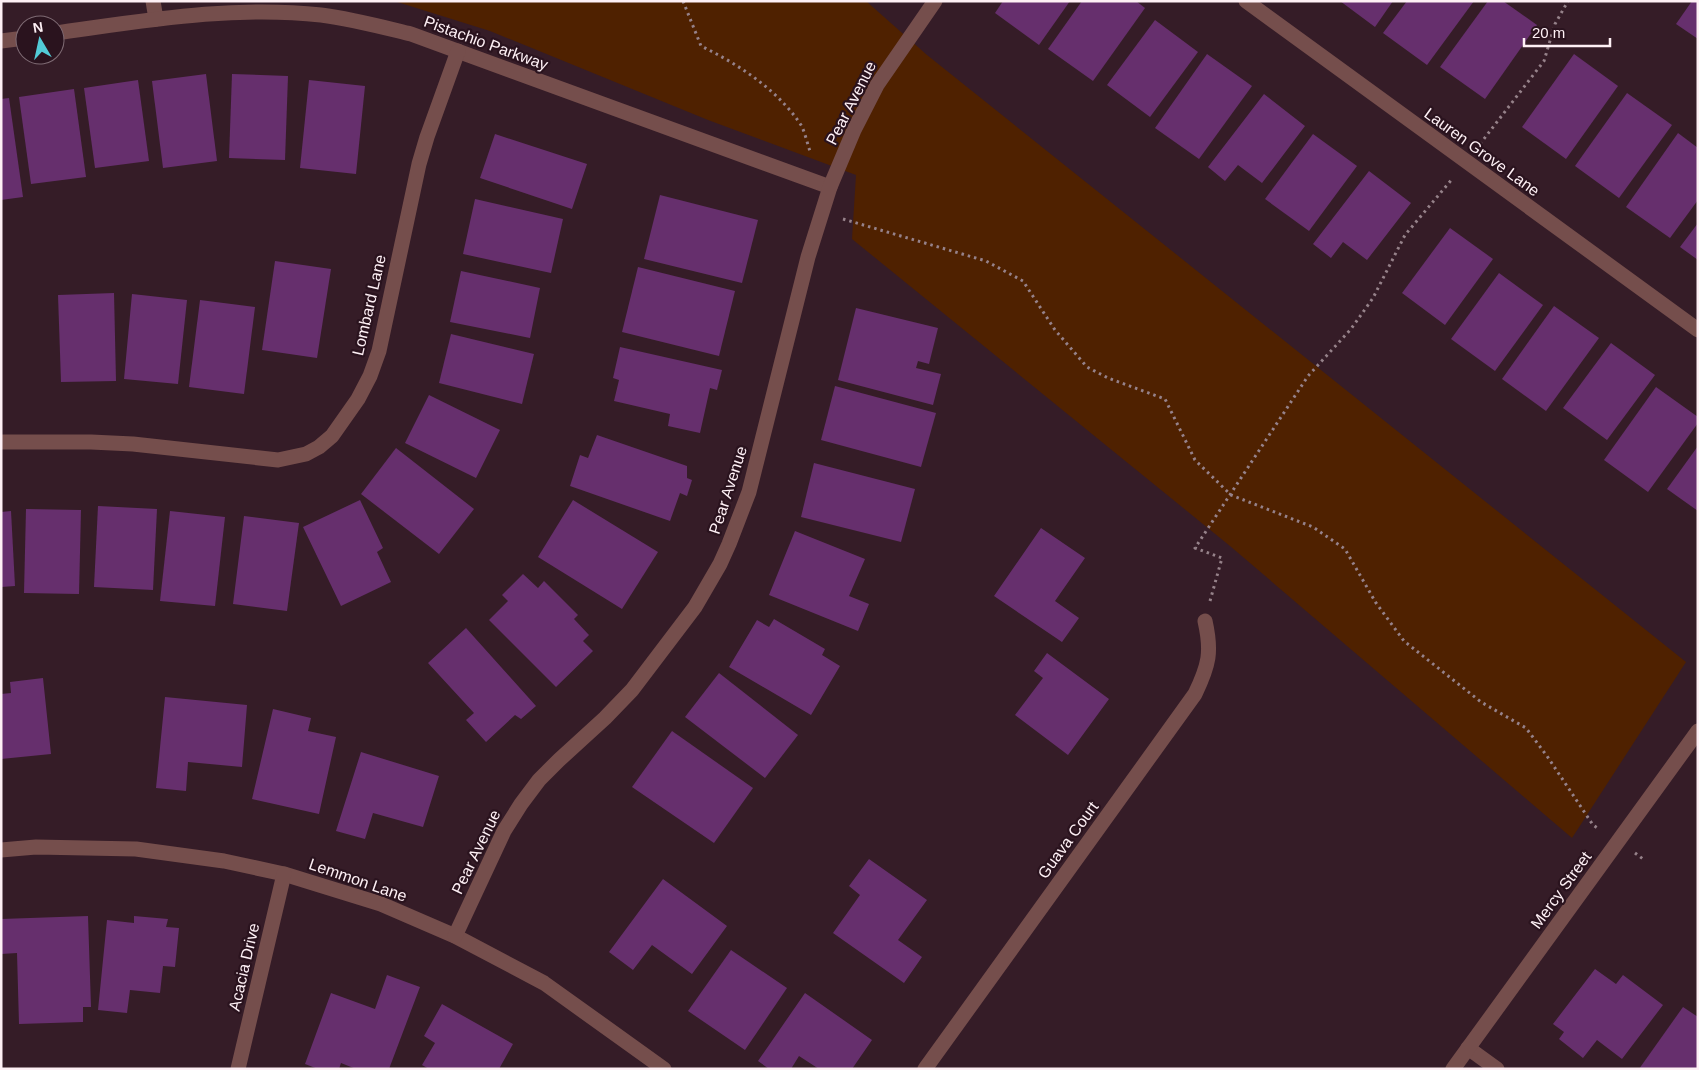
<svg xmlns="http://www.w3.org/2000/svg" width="1699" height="1070" viewBox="0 0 1699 1070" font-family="Arial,sans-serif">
<rect width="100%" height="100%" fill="#351c27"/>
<!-- green -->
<path fill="#4f2100" d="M 394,1 L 866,1 L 927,55 L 1686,662 L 1572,838 L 1230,546 L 852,239 L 856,175 L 708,120 L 490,31 Z"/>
<!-- building -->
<g fill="#662f6d">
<path d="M 1003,1 L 1070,1 L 1039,45 L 995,13 Z"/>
<path d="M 1082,1 L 1136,1 L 1145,8 L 1093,81 L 1048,49 Z"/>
<path d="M 1340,1 L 1393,1 L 1375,27 Z"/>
<path d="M 1407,1 L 1474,1 L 1427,65 L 1383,33 Z"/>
<path d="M 1488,1 L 1503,1 L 1537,25 L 1485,99 L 1440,67 Z"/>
<path d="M 1692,1 L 1698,1 L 1698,39 L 1676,24 Z"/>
<path d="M 1155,20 L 1198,52 L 1150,117 L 1107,85 Z"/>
<path d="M 1207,54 L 1252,86 L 1199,159 L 1155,128 Z"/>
<path d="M 1574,54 L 1618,86 L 1566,159 L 1522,127 Z"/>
<path d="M 206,74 L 217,161 L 163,168 L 152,81 Z"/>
<path d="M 232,74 L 288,76 L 285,160 L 229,158 Z"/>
<path d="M 138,80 L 149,161 L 95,168 L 84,88 Z"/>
<path d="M 309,80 L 365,86 L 356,174 L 300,168 Z"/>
<path d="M 74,89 L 86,177 L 31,184 L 19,97 Z"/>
<path d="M 1627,93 L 1672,125 L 1619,198 L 1575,166 Z"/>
<path d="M 1264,94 L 1305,126 L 1262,183 L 1238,165 L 1225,181 L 1208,167 Z"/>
<path d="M 9,98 L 23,197 L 1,200 L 1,99 Z"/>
<path d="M 1678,133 L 1698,148 L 1698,200 L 1670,238 L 1626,207 Z"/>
<path d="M 495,134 L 587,164 L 572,209 L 480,178 Z"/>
<path d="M 1313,134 L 1357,166 L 1309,231 L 1265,199 Z"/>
<path d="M 1369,171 L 1411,203 L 1367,260 L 1343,242 L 1331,258 L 1313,244 Z"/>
<path d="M 660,195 L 758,220 L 742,283 L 644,259 Z"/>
<path d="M 475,199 L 563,219 L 551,273 L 463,254 Z"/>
<path d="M 1698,223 L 1698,260 L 1680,247 Z"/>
<path d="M 1450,228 L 1493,259 L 1445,325 L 1402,293 Z"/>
<path d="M 275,261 L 331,269 L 317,358 L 262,350 Z"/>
<path d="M 638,267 L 735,291 L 719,356 L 622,332 Z"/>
<path d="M 461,271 L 540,288 L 530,338 L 450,322 Z"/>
<path d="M 1499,273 L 1543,305 L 1495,371 L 1451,339 Z"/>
<path d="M 114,293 L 116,381 L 61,382 L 58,295 Z"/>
<path d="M 132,294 L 187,300 L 178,384 L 124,379 Z"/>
<path d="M 200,300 L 255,307 L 244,394 L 189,387 Z"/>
<path d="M 1554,306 L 1599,338 L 1546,411 L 1502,379 Z"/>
<path d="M 856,308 L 938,328 L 929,364 L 918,361 L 916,368 L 941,374 L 933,405 L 838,380 Z"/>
<path d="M 451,334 L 534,354 L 522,404 L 439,383 Z"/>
<path d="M 1611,343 L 1655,375 L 1607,440 L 1563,408 Z"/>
<path d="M 620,347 L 722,370 L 717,390 L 710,388 L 700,433 L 668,426 L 670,414 L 614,401 L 619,380 L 613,378 Z"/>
<path d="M 835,386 L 936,413 L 921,467 L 821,440 Z"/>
<path d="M 1656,387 L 1698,417 L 1698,423 L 1648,492 L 1604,460 Z"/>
<path d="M 429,395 L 500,430 L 476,478 L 405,443 Z"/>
<path d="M 597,435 L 687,466 L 687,478 L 692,480 L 687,496 L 680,493 L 670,521 L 570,486 L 580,455 L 588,458 Z"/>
<path d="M 1698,446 L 1698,511 L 1667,489 Z"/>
<path d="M 396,448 L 474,509 L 439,554 L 361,494 Z"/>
<path d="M 814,463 L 915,489 L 901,542 L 801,517 Z"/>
<path d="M 360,500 L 383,548 L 377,552 L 391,582 L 341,606 L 303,527 Z"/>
<path d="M 573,500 L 658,552 L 622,609 L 538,557 Z"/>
<path d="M 98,506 L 157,509 L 153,590 L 94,587 Z"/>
<path d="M 26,509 L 81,510 L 79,594 L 24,593 Z"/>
<path d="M 11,511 L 15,586 L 1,587 L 1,512 Z"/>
<path d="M 170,511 L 225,517 L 215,606 L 160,601 Z"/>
<path d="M 244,516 L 299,523 L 287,611 L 233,604 Z"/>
<path d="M 1041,528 L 1085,558 L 1055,601 L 1079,618 L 1062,642 L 994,596 Z"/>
<path d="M 795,531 L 865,559 L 849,596 L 869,604 L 858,631 L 769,595 Z"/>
<path d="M 523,574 L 538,588 L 544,581 L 578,615 L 574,619 L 589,635 L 583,641 L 593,651 L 556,687 L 489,620 L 508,601 L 502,595 Z"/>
<path d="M 774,619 L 825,649 L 822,655 L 840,666 L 811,715 L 729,667 L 757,620 L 769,627 Z"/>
<path d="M 466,628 L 536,706 L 521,719 L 515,715 L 486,742 L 466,720 L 474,713 L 428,663 Z"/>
<path d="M 1047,653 L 1109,699 L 1068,755 L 1015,715 L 1043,678 L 1034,671 Z"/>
<path d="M 719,673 L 798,735 L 765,778 L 685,717 Z"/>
<path d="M 43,678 L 51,754 L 1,759 L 1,694 L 11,693 L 10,682 Z"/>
<path d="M 165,697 L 247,705 L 242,767 L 188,762 L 186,791 L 156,788 Z"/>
<path d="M 273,709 L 311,718 L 308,731 L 336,737 L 319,814 L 252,799 Z"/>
<path d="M 672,731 L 753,788 L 714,843 L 632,787 Z"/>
<path d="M 361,752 L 439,776 L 423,827 L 373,813 L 365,839 L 336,831 Z"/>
<path d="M 869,859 L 927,900 L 898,940 L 922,957 L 904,983 L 833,933 L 860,895 L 849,886 Z"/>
<path d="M 663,879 L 727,926 L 692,974 L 652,945 L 633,970 L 609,952 Z"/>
<path d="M 88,916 L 91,1007 L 83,1007 L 83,1022 L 19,1024 L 17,953 L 1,954 L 1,919 Z"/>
<path d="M 134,916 L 168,919 L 166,927 L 179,928 L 175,967 L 163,966 L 160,993 L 130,990 L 127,1013 L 98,1010 L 107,920 L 134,923 Z"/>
<path d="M 731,950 L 787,988 L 745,1050 L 688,1011 Z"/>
<path d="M 1595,969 L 1616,984 L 1623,975 L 1663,1005 L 1622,1059 L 1597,1040 L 1583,1058 L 1559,1039 L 1564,1032 L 1553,1024 Z"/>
<path d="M 387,975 L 420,987 L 389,1069 L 356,1069 L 341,1063 L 339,1069 L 318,1069 L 305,1064 L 331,993 L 375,1009 Z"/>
<path d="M 805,993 L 872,1040 L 852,1069 L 819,1069 L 799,1056 L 791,1069 L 769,1069 L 758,1061 Z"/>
<path d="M 442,1004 L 513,1044 L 499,1069 L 429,1069 L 422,1065 L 435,1043 L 424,1036 Z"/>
<path d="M 1683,1007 L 1698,1017 L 1698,1069 L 1639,1069 Z"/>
</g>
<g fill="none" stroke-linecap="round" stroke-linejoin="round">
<!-- path -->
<g stroke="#96828a" stroke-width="3" stroke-dasharray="2.5 4" stroke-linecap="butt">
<path d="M 683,1 L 701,46 C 738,64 778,90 801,125 C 805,132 807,143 810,151"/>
<path d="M 1480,144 L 1544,61 L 1555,24 L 1568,1"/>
<path d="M 843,219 L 986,261 L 1023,281 L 1055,330 L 1087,367 L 1108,378 L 1165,399 L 1195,460 L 1231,495 L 1313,527 L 1345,549 L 1376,603 L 1404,641 L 1481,702 L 1526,728 L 1547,756 L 1593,825 L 1599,829"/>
<path d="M 1210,601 L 1222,558 L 1195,548 L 1308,376 L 1351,329 L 1373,298 L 1405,235 L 1453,178"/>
<path d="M 1635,853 L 1643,859"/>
</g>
<!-- street -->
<g stroke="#754e4c" stroke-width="15">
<path d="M 153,1 L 156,19"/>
<path d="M 1246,1 L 1698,330"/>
<path d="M 55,33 C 143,21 232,5 321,15 C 352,19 382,27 411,34 L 830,187"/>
<path d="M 1,41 L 25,38"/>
<path d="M 1,442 L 91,442 L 133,444 L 278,460 L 306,454 L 319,447 L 332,436 L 358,399 L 370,376 L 379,351 L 419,164 L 427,137 L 458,51"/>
<path d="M 1,850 L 36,847 L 136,849 L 224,861 L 284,874 L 381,904 L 455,936 L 544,983 L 664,1069"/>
<path d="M 455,936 L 504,831 L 521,804 L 539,780 L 559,760 L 605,718 L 632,690 L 695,607 L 720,564 L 729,544 L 749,492 L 808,257 L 830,187 L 854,130 L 877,85 L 935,1"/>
<path d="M 1468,1048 L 1497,1069"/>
<path d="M 238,1069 L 284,874"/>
<path d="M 925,1069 L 1195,694 C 1209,665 1212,652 1205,621"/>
<path d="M 1453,1069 L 1698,731"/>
</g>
</g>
<g text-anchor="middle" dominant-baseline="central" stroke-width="4.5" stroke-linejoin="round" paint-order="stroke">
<!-- street labels -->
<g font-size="16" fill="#fef0f5" stroke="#2a131e">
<text transform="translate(486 43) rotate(20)">Pistachio Parkway</text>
<text transform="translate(851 103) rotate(-63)">Pear Avenue</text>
<text transform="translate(1482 152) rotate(36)">Lauren Grove Lane</text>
<text transform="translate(369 305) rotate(-77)">Lombard Lane</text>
<text transform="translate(728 490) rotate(-72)">Pear Avenue</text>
<text transform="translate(1068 840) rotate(-54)">Guava Court</text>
<text transform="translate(476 852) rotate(-64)">Pear Avenue</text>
<text transform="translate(358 880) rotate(19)">Lemmon Lane</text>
<text transform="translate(1561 890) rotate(-54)">Mercy Street</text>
<text transform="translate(244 967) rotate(-77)">Acacia Drive</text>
</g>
</g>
<!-- border -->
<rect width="1699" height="1070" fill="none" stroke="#fef0f5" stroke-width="5"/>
<!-- north arrow -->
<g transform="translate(40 40) rotate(351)"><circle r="24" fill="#2a131e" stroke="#7f6b74"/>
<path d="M0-4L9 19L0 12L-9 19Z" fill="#52cbd7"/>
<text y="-8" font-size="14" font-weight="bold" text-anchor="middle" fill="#fef0f5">N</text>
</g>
<!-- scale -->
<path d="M1524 38v8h86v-8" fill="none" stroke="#fef0f5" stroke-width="2.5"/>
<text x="1532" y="38" font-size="15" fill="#fef0f5" stroke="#2a131e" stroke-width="4" paint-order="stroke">20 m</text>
</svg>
